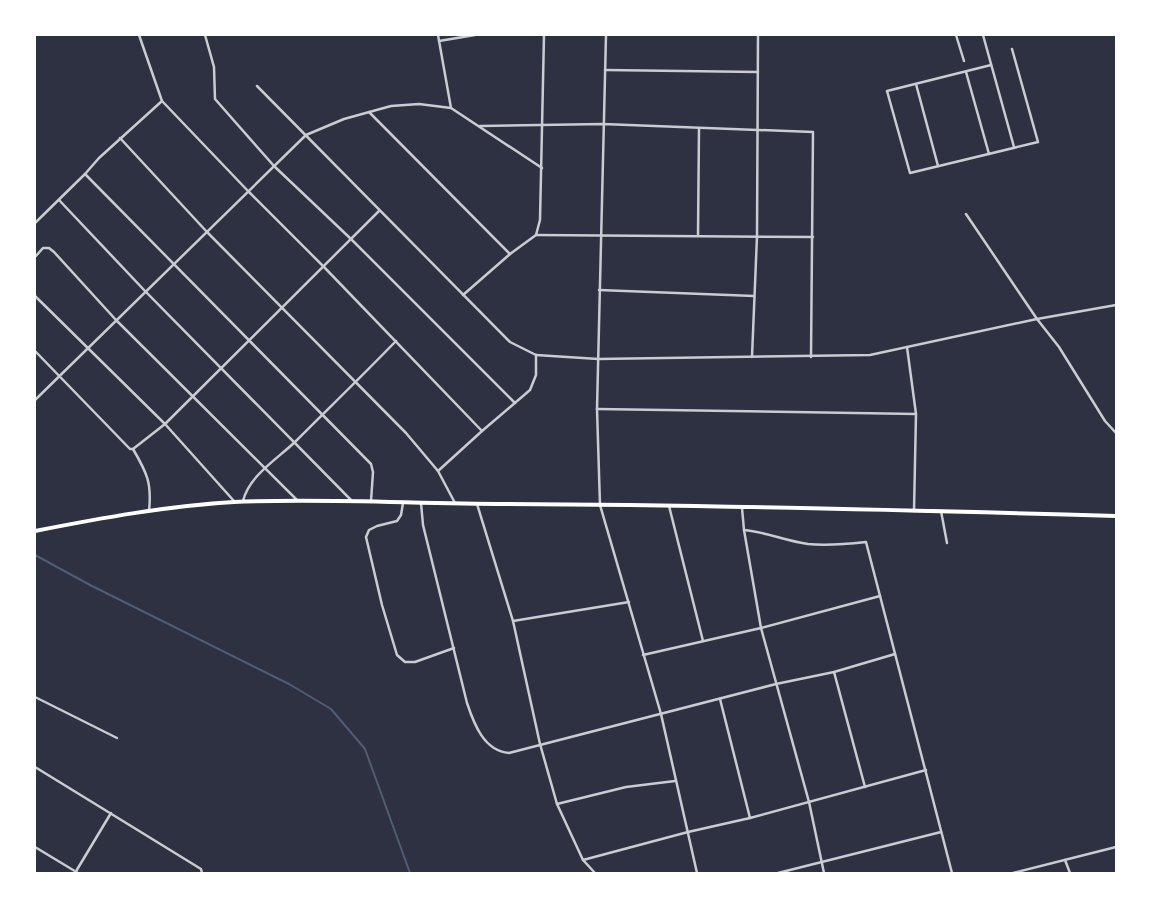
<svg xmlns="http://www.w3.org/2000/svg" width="1151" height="908" viewBox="0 0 1151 908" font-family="Commissioner,sans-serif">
<rect width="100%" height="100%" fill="#2d3142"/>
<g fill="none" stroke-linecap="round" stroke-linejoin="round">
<!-- stream -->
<path stroke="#4f5d75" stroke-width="2" d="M 35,555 L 90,585 L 289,684 L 331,709 L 365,749 L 410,873"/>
<!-- minor -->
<g stroke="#caccd0" stroke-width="2.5">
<path d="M 139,35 L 162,101 L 248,191 L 324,267 L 482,431"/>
<path d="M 205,35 L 214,67 L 215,99 L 274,166 L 351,239 L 515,403"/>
<path d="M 438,35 L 451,108"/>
<path d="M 606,35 L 597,409 L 600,505 L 661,714 L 697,873"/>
<path d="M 956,35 L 964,61"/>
<path d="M 983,35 L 1014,147"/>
<path d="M 439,41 L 475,35"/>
<path d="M 991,65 L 887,91 L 910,173 L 1038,142 L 1012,49"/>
<path d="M 605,70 L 758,72"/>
<path d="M 966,72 L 989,154"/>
<path d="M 916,84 L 938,166"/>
<path d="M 257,86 L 510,342 L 536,355 L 598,359 L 870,355 L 1037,319 L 1116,305"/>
<path d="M 369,112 L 510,254"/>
<path d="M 480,126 L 603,124 L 813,132 L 811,357"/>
<path d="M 120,138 L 207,232 L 406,433 L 438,471 L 455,503"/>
<path d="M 85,174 L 371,464 L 373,472 L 371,501"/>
<path d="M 59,200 L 145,291 L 351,500"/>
<path d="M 966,214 L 1037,319 L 1059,347 L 1105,421 L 1116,433"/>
<path d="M 35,223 L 85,174 L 99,158 L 162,101"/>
<path d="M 536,235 L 813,237"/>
<path d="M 698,235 L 699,129"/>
<path d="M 35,257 L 43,248 L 49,248 L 54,252 L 116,320 L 297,500"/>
<path d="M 599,290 L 754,296"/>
<path d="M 463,295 L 510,254 L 536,235 L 540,220 L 544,35"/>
<path d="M 35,296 L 165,424 L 234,501"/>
<path d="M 907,347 L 916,414 L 914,511"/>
<path d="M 35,351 L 130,449 L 133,449 C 147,473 152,483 149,511"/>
<path d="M 752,357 L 757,236 L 758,35"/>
<path d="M 35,400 L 306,135 L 344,119 L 391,106 L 419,104 L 451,108 L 542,168"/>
<path d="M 597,409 L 916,414"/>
<path d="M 133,449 L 165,424 L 379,211"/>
<path d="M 438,471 L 482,431 L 530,390 L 536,375 L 536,355"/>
<path d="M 243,501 C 249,476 277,459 295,442 C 329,408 363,375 396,341"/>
<path d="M 403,503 L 401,515 L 397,521 L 377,526 L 369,530 L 366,537 L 382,605 L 397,655 L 405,662 L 415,662 L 454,648"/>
<path d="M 421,503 L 423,525 L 467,703 C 474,724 484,751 509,753 L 776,684 L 834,672 L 895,654"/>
<path d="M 477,504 L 513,621 L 540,744 L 557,804 L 583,860 L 595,873"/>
<path d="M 669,506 L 703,641"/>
<path d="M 742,508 L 744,530 L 761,628 L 809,802 L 824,873"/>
<path d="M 941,511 L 947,543"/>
<path d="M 744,530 C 766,532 786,541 808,544 C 827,546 848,544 866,542 L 952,873"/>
<path d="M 513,621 L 629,602"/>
<path d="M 643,655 L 761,628 L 880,596"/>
<path d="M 834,672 L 865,787"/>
<path d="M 35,697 L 117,738"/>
<path d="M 720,699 L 750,818"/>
<path d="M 35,767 L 201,869 L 202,873"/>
<path d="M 557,804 L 626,787 L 675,781"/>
<path d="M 35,847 L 78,873"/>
<path d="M 583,860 L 688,832 L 750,818 L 926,770"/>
<path d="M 1065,860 L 1070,873"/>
<path d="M 75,873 L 111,813"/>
<path d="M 778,873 L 941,832"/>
<path d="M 1013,873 L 1116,847"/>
</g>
<!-- primary -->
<path stroke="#fff" stroke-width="4" d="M 35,531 C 101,518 167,506 234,502 C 325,498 416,504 506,504 C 710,505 913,510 1116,516"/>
</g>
<!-- border -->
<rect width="1151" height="908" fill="none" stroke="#ffffff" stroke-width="72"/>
</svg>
